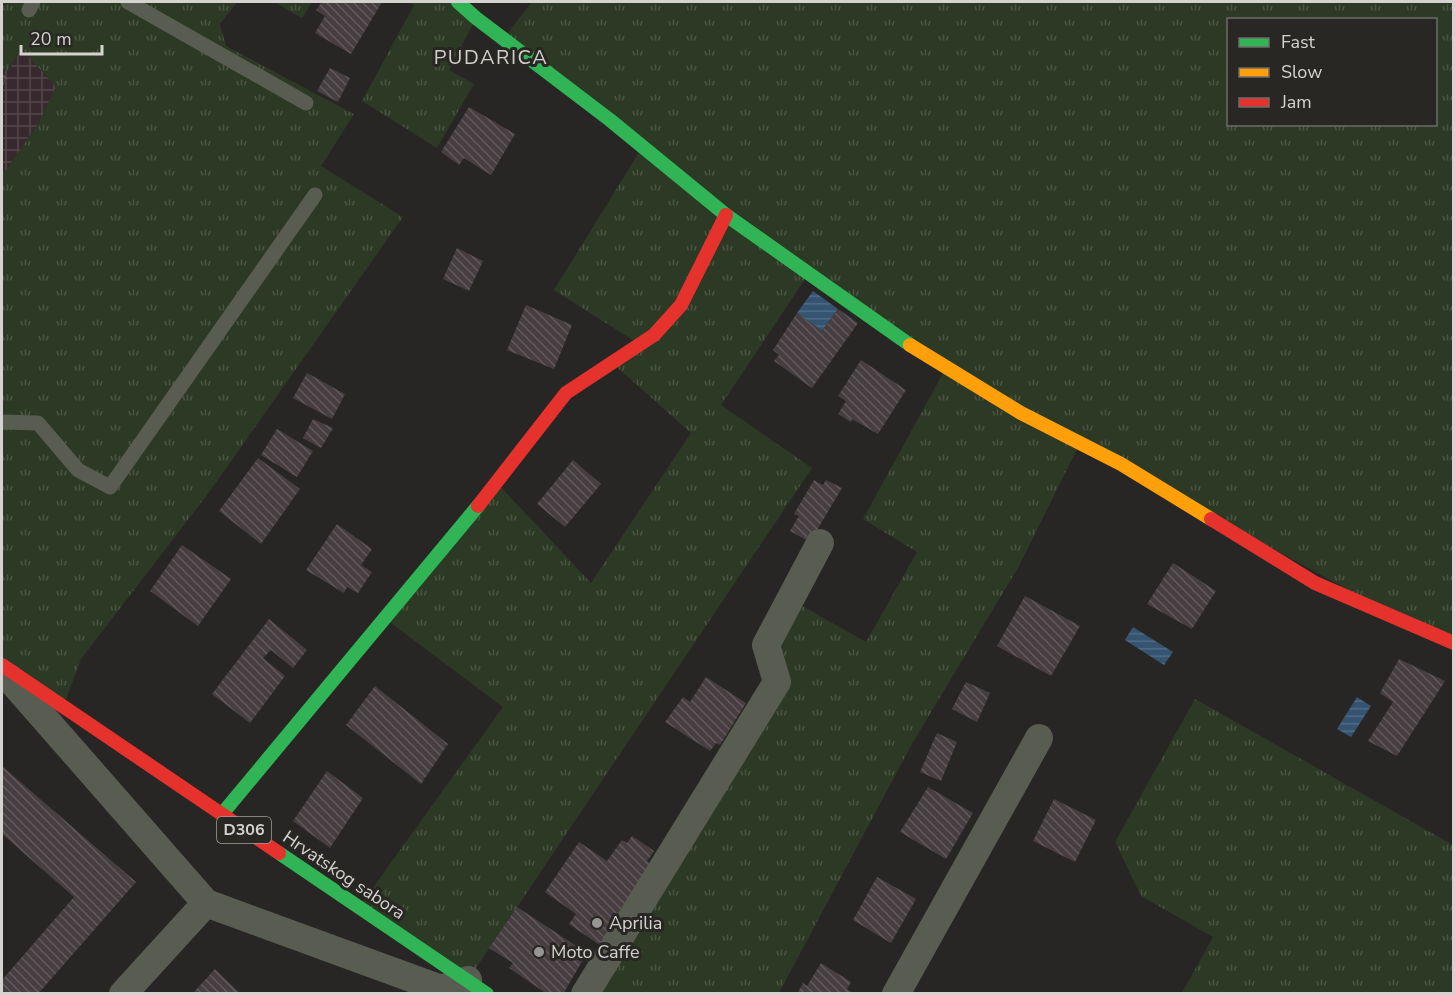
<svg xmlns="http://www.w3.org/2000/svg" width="1455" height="995" viewBox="0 0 1455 995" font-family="'Nunito Sans',sans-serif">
<defs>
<pattern id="industrial-grid" width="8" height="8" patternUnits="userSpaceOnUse" patternTransform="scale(1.5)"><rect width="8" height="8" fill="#38292e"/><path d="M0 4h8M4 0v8" fill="none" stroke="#54474b"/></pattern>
<pattern id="grass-tufts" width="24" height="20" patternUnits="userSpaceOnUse" patternTransform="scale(1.5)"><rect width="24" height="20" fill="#2c3924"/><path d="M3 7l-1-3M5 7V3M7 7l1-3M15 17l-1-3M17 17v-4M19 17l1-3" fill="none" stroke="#4a5543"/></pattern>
<pattern id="water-rules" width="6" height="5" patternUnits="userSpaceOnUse" patternTransform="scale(1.5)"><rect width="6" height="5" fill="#355472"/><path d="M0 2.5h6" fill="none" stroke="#516c85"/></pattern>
<pattern id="building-back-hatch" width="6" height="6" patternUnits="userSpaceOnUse" patternTransform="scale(1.5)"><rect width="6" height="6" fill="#473e42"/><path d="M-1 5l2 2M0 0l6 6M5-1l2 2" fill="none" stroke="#61595c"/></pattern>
</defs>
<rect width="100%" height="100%" fill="#282624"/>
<!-- industrial -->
<path fill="url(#industrial-grid)" d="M 22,48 L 56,87 L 38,124 L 2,176 L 2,67 L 8,71 Z"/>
<!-- grass -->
<g fill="url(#grass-tufts)" fill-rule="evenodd">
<path d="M 2,2 L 237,2 L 220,24 L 226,46 L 354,114 L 321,166 L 403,217 L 210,491 L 81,659 L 63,707 L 2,665 L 2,176 L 38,124 L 56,87 L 22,49 L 7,71 L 2,67 Z"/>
<path d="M 274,2 L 312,2 L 302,18 Z"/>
<path d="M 408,2 L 458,2 L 476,18 L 449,70 L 474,84 L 437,148 L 362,101 L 414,5 Z"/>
<path d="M 532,2 L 1453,2 L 1453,647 L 1080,443 L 1019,566 L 913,742 L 779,993 L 586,993 L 785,682 L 770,648 L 797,603 L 866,642 L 917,552 L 863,519 L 947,366 L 809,273 L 721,405 L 812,468 L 468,980 L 359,907 L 503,707 L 387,620 L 497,483 L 591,583 L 691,433 L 611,362 L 639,344 L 554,290 L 643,146 L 504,38 ZM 1228,20 L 1436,20 L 1436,124 L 1228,124 Z"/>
<path d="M 1195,699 L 1453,845 L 1453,993 L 1182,993 L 1213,937 L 1141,896 L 1115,842 Z"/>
</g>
<!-- water -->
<g fill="url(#water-rules)">
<path d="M 813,291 L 838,309 L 822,331 L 797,313 Z"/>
<path d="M 1133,627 L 1173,652 L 1164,665 L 1125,640 Z"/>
<path d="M 1357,697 L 1371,706 L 1351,737 L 1337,729 Z"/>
</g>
<!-- building -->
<g fill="url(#building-back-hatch)">
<path d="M 322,2 L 382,2 L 351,54 L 315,33 L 325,16 L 316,10 Z"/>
<path d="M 330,68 L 350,78 L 338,102 L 317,91 Z"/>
<path d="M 2,74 L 8,78 L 2,87 Z"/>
<path d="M 469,107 L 515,134 L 491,175 L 464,158 L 459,165 L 441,152 Z"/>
<path d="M 457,248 L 483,261 L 469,291 L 443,279 Z"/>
<path d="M 526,305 L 572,325 L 554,369 L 507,350 Z"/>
<path d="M 838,309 L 858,323 L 812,388 L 774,361 L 779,355 L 773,350 L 797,313 L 822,331 Z"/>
<path d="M 861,360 L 906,390 L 878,434 L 852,419 L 851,422 L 838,414 L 846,401 L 838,396 Z"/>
<path d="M 307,373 L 345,394 L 332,419 L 293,398 Z"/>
<path d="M 313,419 L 333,428 L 321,448 L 303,438 Z"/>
<path d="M 277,429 L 313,451 L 297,477 L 261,455 Z"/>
<path d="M 258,458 L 300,489 L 261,544 L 219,511 Z"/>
<path d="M 573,460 L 601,484 L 565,527 L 537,504 Z"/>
<path d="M 814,480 L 823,485 L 826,480 L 842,488 L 810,542 L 790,531 L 799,516 L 794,514 Z"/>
<path d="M 337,524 L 372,549 L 361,565 L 372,572 L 358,593 L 347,587 L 344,593 L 306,570 Z"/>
<path d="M 182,545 L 231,579 L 198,626 L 150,591 Z"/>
<path d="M 1173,563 L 1216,591 L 1192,629 L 1147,604 Z"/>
<path d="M 1025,596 L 1080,626 L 1051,676 L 997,646 Z"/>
<path d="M 269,619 L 307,650 L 293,668 L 271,650 L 263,658 L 285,676 L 250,723 L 212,694 Z"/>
<path d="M 1399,659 L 1445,681 L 1397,756 L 1368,741 L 1393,702 L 1380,693 Z"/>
<path d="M 706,677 L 746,703 L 720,745 L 716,743 L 710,751 L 665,722 L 683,697 L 690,702 Z"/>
<path d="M 966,682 L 990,693 L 977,722 L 952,709 Z"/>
<path d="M 375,686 L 448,744 L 421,784 L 346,725 Z"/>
<path d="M 937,733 L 957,742 L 941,781 L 920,772 Z"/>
<path d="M 2,766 L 136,882 L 38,994 L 2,994 L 2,980 L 74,897 L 2,834 Z"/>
<path d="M 327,771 L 363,798 L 330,848 L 293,821 Z"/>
<path d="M 928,787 L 973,813 L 946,859 L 900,832 Z"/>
<path d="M 1054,799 L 1096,820 L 1075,862 L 1033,841 Z"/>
<path d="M 632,836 L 654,851 L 647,861 L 656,867 L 601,946 L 569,924 L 576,914 L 545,892 L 579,842 L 607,861 L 622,840 L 627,843 Z"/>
<path d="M 877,877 L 916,899 L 891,943 L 853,920 Z"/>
<path d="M 517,907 L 587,953 L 563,994 L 547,994 L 509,968 L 513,963 L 489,948 Z"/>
<path d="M 821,963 L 851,982 L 847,989 L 854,994 L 797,994 L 803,983 L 807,986 Z"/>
<path d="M 215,969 L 241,994 L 192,994 Z"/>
</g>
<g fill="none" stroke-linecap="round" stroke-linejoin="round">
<!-- lane -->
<g stroke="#595c50" stroke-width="15">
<path d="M 128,2 L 306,103"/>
<path d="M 29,10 L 33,2"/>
<path d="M 2,422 L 38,423 L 78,470 L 110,487 L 315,195"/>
</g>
<!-- street -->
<g stroke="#595c50" stroke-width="28">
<path d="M 9,678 L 206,903 L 441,989 L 468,980"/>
<path d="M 123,994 L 206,903"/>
<path d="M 585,994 L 777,682 L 766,645 L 820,543"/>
<path d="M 896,994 L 1039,738"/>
</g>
<!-- fast -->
<g stroke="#30b455" stroke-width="14">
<path d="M 458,2 L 476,18 L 610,120 L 726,215 L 910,345"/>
<path d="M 222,814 L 478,506"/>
<path d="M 279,853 L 487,994"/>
</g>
<!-- slow -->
<path stroke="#ff9f0a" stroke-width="14" d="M 910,345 L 1021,413 L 1121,464 L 1211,519"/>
<!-- jam -->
<g stroke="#e5322d" stroke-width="14">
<path d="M 478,506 L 566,393 L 654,335 L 681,305 L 726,215"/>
<path d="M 1211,519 L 1315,583 L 1454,643"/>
<path d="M 2,665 L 279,853"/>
</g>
</g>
<!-- markers -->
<g fill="#989694" stroke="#292723" stroke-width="2">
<circle cx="597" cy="923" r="6"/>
<circle cx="539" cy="952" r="6"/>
</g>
<g text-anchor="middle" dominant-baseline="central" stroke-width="6" stroke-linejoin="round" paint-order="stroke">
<!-- shield labels -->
<rect fill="#292723" stroke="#a19f9c" stroke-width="1.5" x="217" y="817" width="54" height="26" rx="4.5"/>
<g font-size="16" font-weight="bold" fill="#d5d3d0">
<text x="244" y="830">D306</text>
</g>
<!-- street labels -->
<g font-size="18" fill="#d5d3d0" stroke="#292723">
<text transform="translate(344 875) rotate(34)">Hrvatskog sabora</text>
</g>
<!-- poi labels -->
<g font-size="18" fill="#d5d3d0" stroke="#292723" text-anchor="start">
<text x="609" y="923">Aprilia</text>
<text x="551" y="952">Moto Caffe</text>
</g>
<!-- neighbourhood labels -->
<g font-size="20" letter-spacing="1.5" fill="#d2d0ca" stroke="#292723">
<text x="491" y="57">PUDARICA</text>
</g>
</g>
<!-- border -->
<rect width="1455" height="995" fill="none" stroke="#d5d3d0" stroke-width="6"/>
<!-- legend -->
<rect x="1227" y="18" width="210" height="108" fill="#292723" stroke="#6e6c68" stroke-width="1.5"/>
<rect x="1239" y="38" width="30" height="9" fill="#30b455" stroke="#6e6c68" stroke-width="1.5"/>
<text x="1281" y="48" font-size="18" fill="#d5d3d0">Fast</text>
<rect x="1239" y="68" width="30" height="9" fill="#ff9f0a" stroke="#6e6c68" stroke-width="1.5"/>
<text x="1281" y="78" font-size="18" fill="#d5d3d0">Slow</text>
<rect x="1239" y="98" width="30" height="9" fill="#e5322d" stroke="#6e6c68" stroke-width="1.5"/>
<text x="1281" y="108" font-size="18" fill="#d5d3d0">Jam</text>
<!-- scale -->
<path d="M21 45v9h81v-9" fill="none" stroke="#d5d3d0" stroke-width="3"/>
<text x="30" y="45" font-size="18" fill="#d5d3d0" stroke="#292723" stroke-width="4.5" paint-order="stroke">20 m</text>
</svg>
